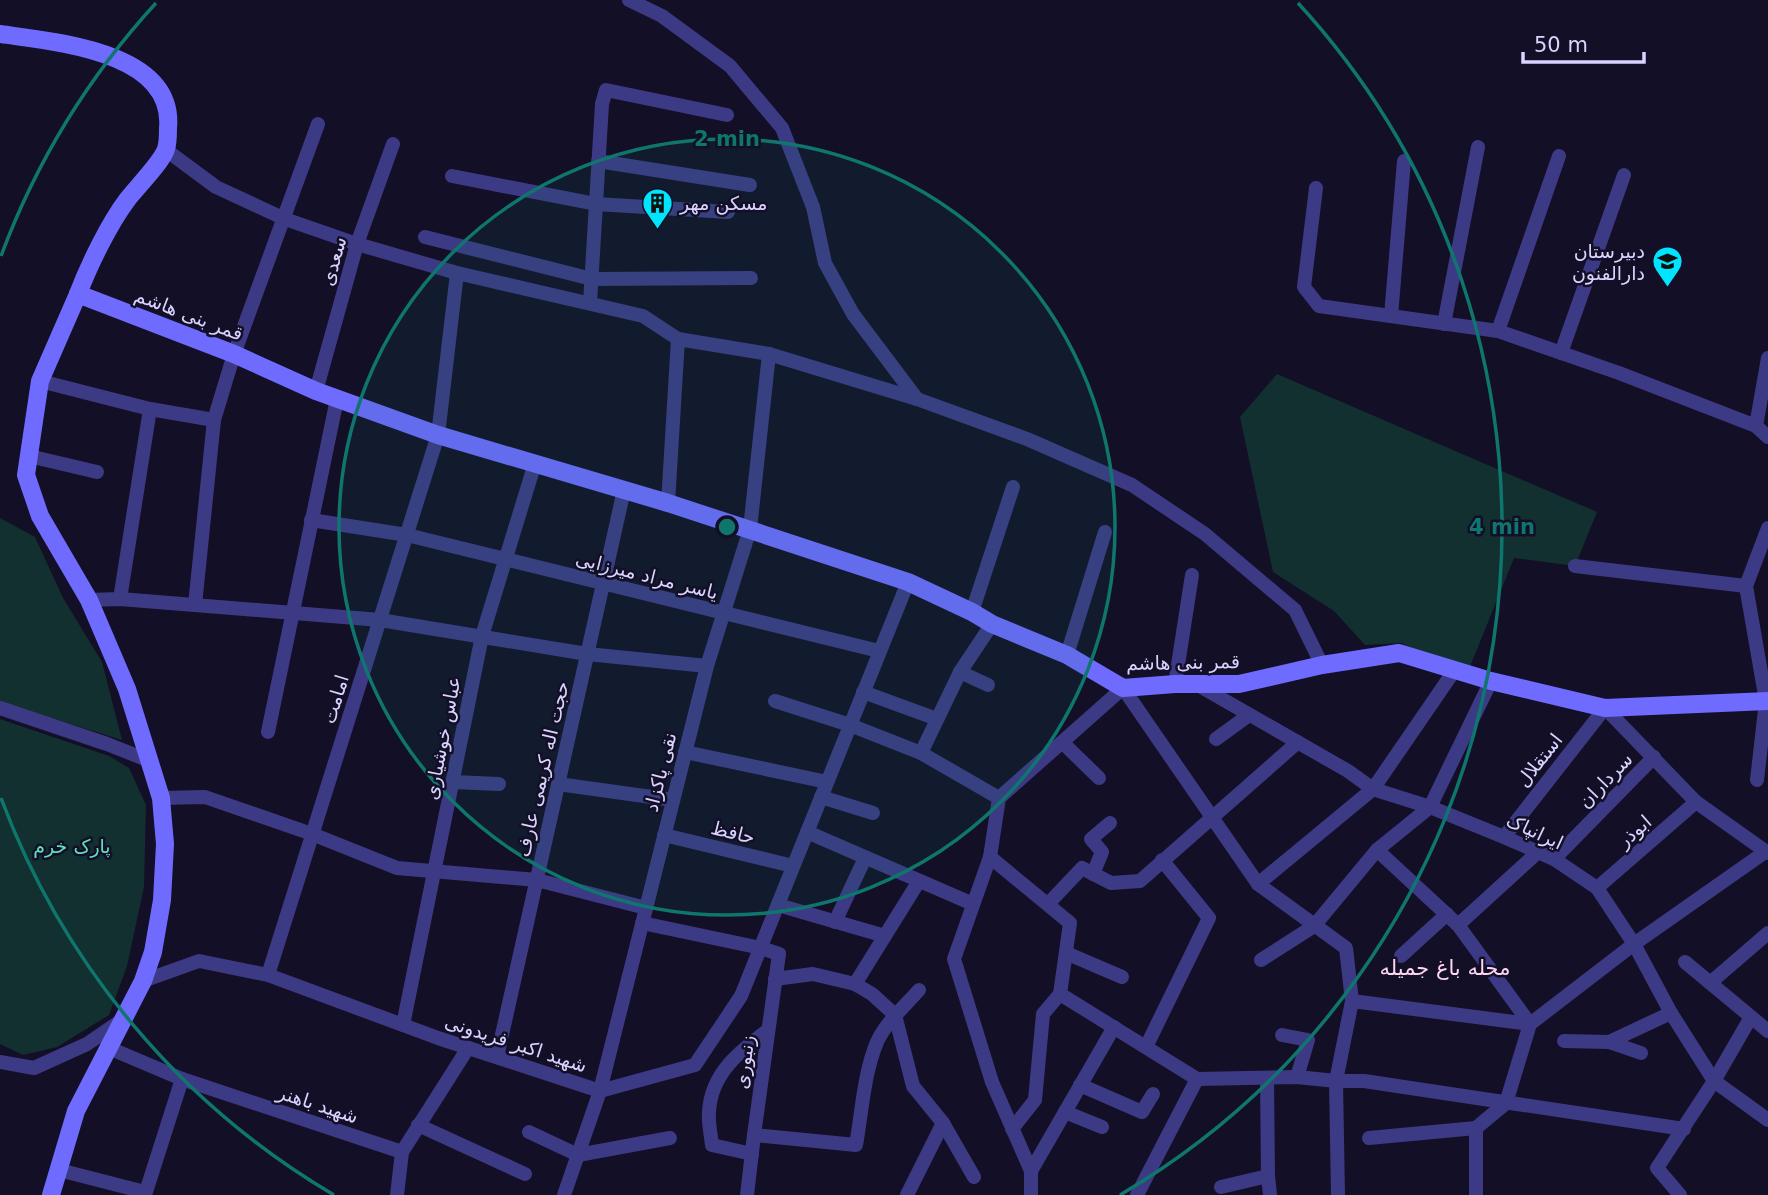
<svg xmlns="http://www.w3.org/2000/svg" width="1768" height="1195" viewBox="0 0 1768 1195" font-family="'DejaVu Sans',Vazirmatn,sans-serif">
<rect width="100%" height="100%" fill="#130f26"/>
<!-- green -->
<g fill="#12302f">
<path d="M 1277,374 L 1597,512 L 1575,566 L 1514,558 L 1467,674 L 1401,643 L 1365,645 L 1334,611 L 1273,572 L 1240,417 Z"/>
<path d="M 0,518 L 35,537 L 63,598 L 102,662 L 122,740 L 0,702 Z"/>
<path d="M 0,719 L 109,756 L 129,768 L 146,805 L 144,887 L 127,966 L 109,1015 L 57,1047 L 23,1055 L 0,1044 Z"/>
</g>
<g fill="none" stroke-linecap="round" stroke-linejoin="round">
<!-- street -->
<g stroke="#3d3a85" stroke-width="14">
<path d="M 629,0 L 662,16 L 730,66 L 782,128 L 813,207 L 825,263 L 853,314 L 917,399"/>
<path d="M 166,150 L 216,187 L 285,219 L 357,244 L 457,273 L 643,316 L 678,339 L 769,354 L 917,399 L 1027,439 L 1132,485 L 1205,534 L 1295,610 L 1322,665"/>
<path d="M 598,161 L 750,185"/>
<path d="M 452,176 L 596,204 L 728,212"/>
<path d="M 1316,188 L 1304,287 L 1319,306 L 1498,331 L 1619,373 L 1756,426 L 1768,437"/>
<path d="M 425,237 L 592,279 L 751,278"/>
<path d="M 590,303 L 602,104 L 606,90 L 727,115"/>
<path d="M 1391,316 L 1404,161"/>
<path d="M 1444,324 L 1478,147"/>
<path d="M 1498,331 L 1559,156"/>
<path d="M 1561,353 L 1624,175"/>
<path d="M 40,381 L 150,409 L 214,420"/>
<path d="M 316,391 L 357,244 L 393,144"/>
<path d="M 1756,426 L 1768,358"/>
<path d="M 29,456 L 97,472"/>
<path d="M 668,503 L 678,339"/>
<path d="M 311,520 L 407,535 L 879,651"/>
<path d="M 1575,566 L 1746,586"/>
<path d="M 120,599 L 150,409"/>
<path d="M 89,600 L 120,599 L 380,620 L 587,654 L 707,666"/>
<path d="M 195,605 L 214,420 L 234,354 L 318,124"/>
<path d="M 972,612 L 1013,487"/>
<path d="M 1067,655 L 1105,532"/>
<path d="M 960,672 L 988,685"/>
<path d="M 1175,684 L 1192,575"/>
<path d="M 1196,684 L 1348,771 L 1373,789 L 1430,807 L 1504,837 L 1554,859 L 1597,888 L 1634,944 L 1671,1013 L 1714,1081 L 1768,1120"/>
<path d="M 863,692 L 937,719"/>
<path d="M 775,701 L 850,725 L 921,753 L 999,798"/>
<path d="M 0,708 L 107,744 L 150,761"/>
<path d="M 268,732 L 337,399"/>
<path d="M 1216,739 L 1249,715"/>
<path d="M 1063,743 L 1099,778"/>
<path d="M 685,752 L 827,782"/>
<path d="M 921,753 L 960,672 L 992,624"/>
<path d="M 1757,780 L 1766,701 L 1746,586 L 1768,528"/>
<path d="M 453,782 L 499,784"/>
<path d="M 558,784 L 673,800"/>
<path d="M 821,797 L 873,813"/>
<path d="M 161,798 L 205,797 L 312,834 L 397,868 L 537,880 L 646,908"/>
<path d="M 807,832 L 973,904"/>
<path d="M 664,835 L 793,866"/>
<path d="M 1504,837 L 1605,708 L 1696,802 L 1768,853"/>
<path d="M 1377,850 L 1458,925 L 1530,1024 L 1506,1103 L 1476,1128 L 1476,1195"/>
<path d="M 990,857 L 1070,923 L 1060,994 L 1197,1079 L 1297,1077 L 1336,1081 L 1364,1081 L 1684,1129"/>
<path d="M 1554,859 L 1654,757"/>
<path d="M 1093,874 L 1102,852 L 1091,839 L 1110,823"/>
<path d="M 1258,884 L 1373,789 L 1454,671"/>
<path d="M 1597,888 L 1696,802"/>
<path d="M 1048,904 L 1082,868 L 1111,883 L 1140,881 L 1298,742"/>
<path d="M 778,905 L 885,936"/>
<path d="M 835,922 L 865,858"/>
<path d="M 642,923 L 761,948 L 779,954 L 754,1135 L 747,1195"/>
<path d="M 1458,925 L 1538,852"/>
<path d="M 1066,953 L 1122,977"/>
<path d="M 1401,956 L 1447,914"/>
<path d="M 1261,960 L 1314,926 L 1377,850 L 1430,807 L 1491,681"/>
<path d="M 1685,962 L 1768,1031"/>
<path d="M 268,975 L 438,435 L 457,273"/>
<path d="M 775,979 L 813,974 L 855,984 L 872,994 L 895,1015 L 913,1086 L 943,1123 L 974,1177"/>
<path d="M 143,981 L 199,961 L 268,975 L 438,1038 L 600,1091 L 695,1065 L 741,996 L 908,582"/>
<path d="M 1710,983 L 1768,933"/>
<path d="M 855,984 L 919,881"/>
<path d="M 1352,1001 L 1530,1024 L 1634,944 L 1765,852"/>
<path d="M 403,1025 L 482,636 L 535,463"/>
<path d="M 1282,1035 L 1308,1040 L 1297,1077"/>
<path d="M 1564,1041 L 1609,1042 L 1641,1053"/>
<path d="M 1609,1042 L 1671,1013"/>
<path d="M 1146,1047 L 1209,918 L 1162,860"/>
<path d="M 109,1048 L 182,1079 L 402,1152 L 468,1048"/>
<path d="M 497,1057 L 624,490"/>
<path d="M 0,1062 L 34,1068 L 87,1044 L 122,1020"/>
<path d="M 1267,1079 L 1268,1176 L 1270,1195"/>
<path d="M 1080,1085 L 1142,1112 L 1153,1094"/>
<path d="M 1065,1112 L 1102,1127"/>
<path d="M 418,1125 L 525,1174"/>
<path d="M 1012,1129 L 1035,1100 L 1043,1014 L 1060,994"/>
<path d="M 529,1132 L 578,1155 L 670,1138"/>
<path d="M 754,1135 L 856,1145 C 862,1111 864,1073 877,1042 C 886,1022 905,1006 919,990"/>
<path d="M 1369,1138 L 1476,1128"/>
<path d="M 752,1154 L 712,1145 C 711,1135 708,1123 709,1112 C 711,1073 740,1051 768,1030"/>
<path d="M 59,1170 L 145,1192"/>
<path d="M 1031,1171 L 1114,1027"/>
<path d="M 1221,1187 L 1268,1176"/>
<path d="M 145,1195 L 182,1079"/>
<path d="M 397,1195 L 402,1152"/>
<path d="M 564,1195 L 600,1091 L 707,666 L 750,529 L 769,354"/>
<path d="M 907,1195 L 943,1123"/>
<path d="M 1031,1195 L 1031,1171 L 992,1082 L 954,959 L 990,857 L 999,798 L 1123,688 L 1258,884 L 1346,948 L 1352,1001 L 1336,1081 L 1338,1195"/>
<path d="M 1137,1195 L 1197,1079"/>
<path d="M 1680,1195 L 1657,1168 L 1714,1081 L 1751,1017"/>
</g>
<!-- secondary -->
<g stroke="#6f6bff" stroke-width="18">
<path d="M 0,34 C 54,42 175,51 168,128 C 168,134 168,143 166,149 C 162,162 136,188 127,200 C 109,224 89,265 78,294 L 234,354 L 316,391 L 438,435 L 668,503 L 908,582 L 972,612 L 992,624 L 1067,655 L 1123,688 L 1175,684 L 1239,684 L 1322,665 L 1399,653 L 1491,681 L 1605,708 L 1768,701"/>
<path d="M 51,1195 L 76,1111 L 143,981 L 153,952 L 162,900 L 165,844 L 161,798 L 127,689 L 89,600 L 40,516 L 26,475 L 40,381 L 78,294"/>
</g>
</g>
<!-- distance rings -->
<circle cx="727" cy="527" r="388" fill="#0f766e" fill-opacity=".12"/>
<g fill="none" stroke="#0f766e" stroke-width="3.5">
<circle cx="727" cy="527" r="388"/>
<path d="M334 1195A775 775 0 0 1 1 798M1 256A775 775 0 0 1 156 3M1298 3A775 775 0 0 1 1120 1195"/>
</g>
<!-- icons -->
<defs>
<symbol id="building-pin" viewBox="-11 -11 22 30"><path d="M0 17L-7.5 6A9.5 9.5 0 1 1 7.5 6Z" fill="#00e5ff" stroke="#130f26"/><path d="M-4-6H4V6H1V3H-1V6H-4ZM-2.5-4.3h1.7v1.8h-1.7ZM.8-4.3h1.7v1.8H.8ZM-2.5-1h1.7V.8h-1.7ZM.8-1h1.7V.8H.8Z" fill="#111"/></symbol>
<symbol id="school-pin" viewBox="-11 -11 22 30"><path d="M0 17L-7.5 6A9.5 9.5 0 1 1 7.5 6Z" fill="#00e5ff" stroke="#130f26"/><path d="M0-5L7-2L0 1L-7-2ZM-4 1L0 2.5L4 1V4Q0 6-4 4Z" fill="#111"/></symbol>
</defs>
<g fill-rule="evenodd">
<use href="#building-pin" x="640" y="186" width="35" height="47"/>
<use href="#school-pin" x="1650" y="244" width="35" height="47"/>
</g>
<g text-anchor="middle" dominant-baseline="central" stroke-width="5" stroke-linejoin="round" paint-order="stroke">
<!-- poi labels -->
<g font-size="19" fill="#d9d4ff" stroke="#130f26" text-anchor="start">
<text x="680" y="203">مسکن مهر</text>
<text x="1645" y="251" text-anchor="end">دبیرستان<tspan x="1645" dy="22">دارالفنون</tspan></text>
</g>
<!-- street labels -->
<g font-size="19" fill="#d9d4ff" stroke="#130f26">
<text transform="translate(333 261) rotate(-74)">سعدی</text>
<text transform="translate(189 314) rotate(21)">قمر بنی هاشم</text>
<text transform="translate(647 575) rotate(14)">یاسر مراد میرزایی</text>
<text transform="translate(1183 662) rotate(-1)">قمر بنی هاشم</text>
<text transform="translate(335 699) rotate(-73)">امامت</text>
<text transform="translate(442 738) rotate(-79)">عباس خوشیاری</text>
<text transform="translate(1539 760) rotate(-52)">استقلال</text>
<text transform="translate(542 769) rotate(-77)">حجت اله کریمی عارف</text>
<text transform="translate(660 772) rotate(-76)">نقی پاکزاد</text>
<text transform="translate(1605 780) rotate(-46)">سرداران</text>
<text transform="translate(1535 831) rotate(25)">ایرانپاک</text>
<text transform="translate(1634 831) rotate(-41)">ابوذر</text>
<text transform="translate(733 832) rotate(14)">حافظ</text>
<text transform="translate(516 1043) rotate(18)">شهید اکبر فریدونی</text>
<text transform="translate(744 1062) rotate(-82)">زنبوری</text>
<text transform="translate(318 1104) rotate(18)">شهید باهنر</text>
</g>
<!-- park labels -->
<g font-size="19" fill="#5fe0c0" stroke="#130f26">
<text x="72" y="846">پارک خرم</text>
</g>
<!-- neighbourhood labels -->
<g font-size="21" fill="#ffd6f0" stroke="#130f26">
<text x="1445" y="968">محله باغ‌ جمیله</text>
</g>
</g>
<circle cx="727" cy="527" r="10" fill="#0f766e" stroke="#130f26" stroke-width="3.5"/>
<g font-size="21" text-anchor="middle" font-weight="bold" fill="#0f766e" stroke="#130f26" stroke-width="5" stroke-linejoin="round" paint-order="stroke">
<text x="727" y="146">2 min</text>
<text x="1502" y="534">4 min</text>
</g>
<!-- scale -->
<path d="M1523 52v10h121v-10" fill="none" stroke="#d9d4ff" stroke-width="3.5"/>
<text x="1534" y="52" font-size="21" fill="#d9d4ff" stroke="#130f26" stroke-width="5" paint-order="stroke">50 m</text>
</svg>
